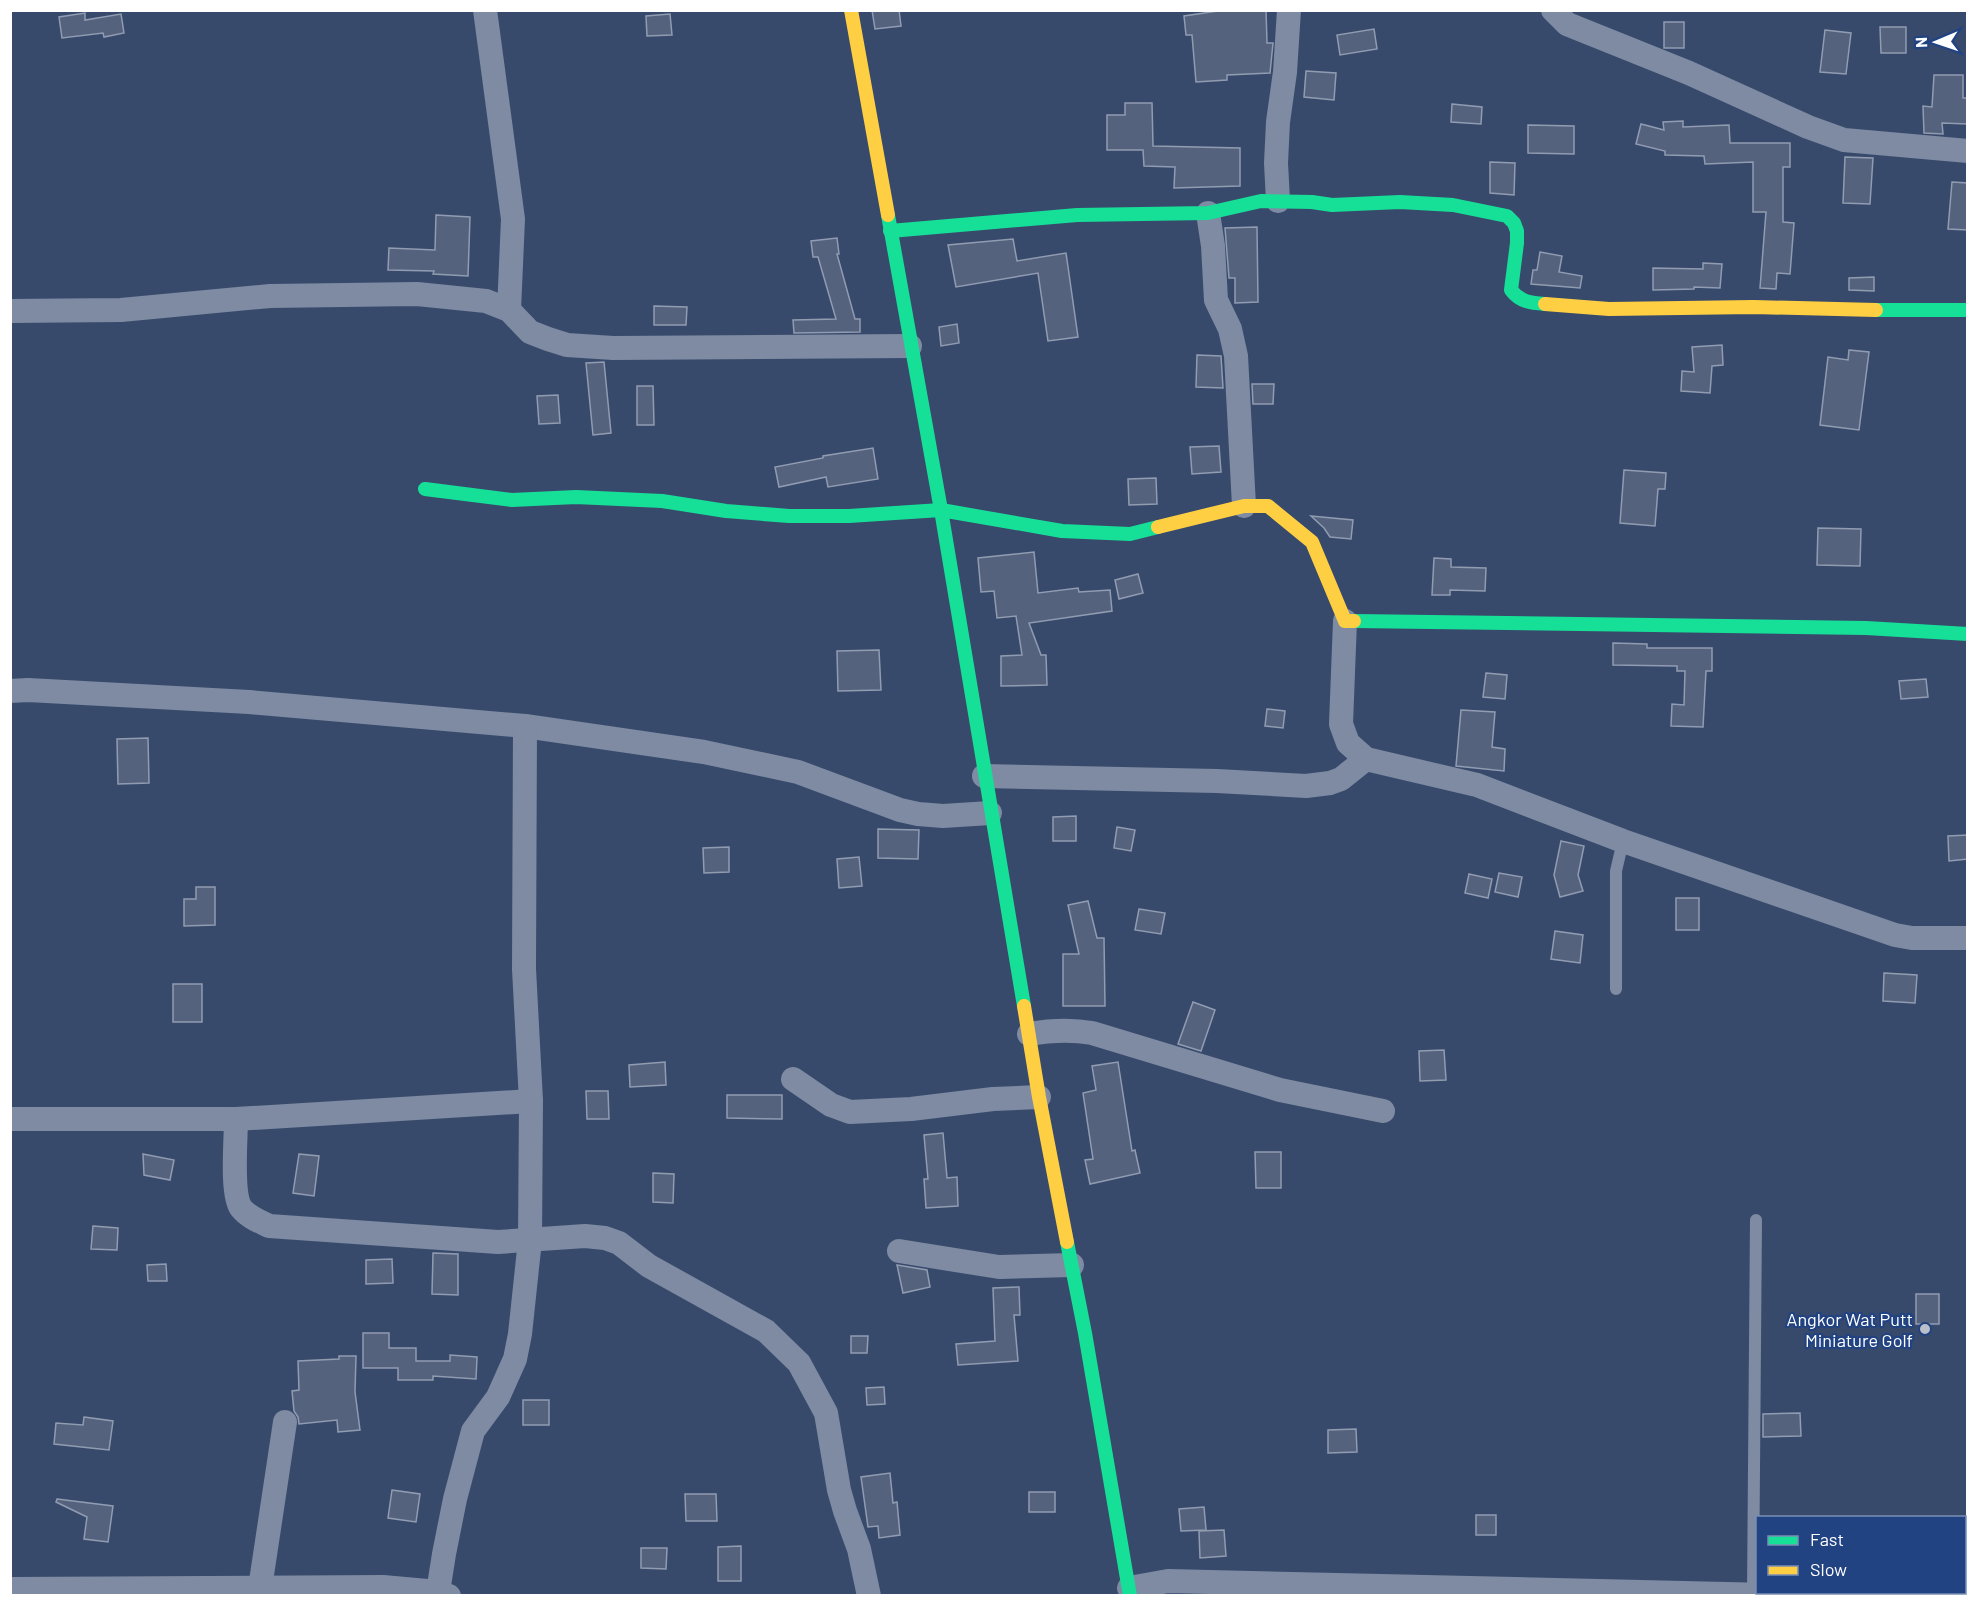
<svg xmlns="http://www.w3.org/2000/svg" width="1978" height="1606" viewBox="0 0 1978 1606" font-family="Barlow,sans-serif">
<rect width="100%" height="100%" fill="#384a6c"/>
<!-- building -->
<g fill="#54627e" stroke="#919cb1" stroke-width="1.5">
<path d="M 872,10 L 899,10 L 901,26 L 875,29 Z"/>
<path d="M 1225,10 L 1266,10 L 1267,43 L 1273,43 L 1270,73 L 1227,75 L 1227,80 L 1196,82 L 1192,35 L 1186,35 L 1184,16 Z"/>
<path d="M 85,13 L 85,20 L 121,14 L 124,33 L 104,37 L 103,33 L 62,38 L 59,17 Z"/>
<path d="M 670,14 L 672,35 L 647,36 L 646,16 Z"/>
<rect x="1664" y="22" width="20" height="26"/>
<path d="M 1880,27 L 1906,27 L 1906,53 L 1881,53 Z"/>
<path d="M 1374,29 L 1377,49 L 1340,55 L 1337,35 Z"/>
<path d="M 1825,30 L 1851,33 L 1846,74 L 1820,72 Z"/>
<path d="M 1306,71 L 1336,73 L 1334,100 L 1304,97 Z"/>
<path d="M 1934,75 L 1963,75 L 1963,98 L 1968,98 L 1968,124 L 1942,123 L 1943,134 L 1924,133 L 1923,106 L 1932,107 Z"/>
<path d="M 1125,103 L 1152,103 L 1153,146 L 1240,148 L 1240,186 L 1174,188 L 1175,167 L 1144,166 L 1143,150 L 1107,150 L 1107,115 L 1125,115 Z"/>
<path d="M 1452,104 L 1482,107 L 1481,124 L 1451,122 Z"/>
<path d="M 1683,121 L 1683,127 L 1729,125 L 1730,143 L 1790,143 L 1790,167 L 1783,167 L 1783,222 L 1794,223 L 1790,274 L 1777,273 L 1776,289 L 1760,288 L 1766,212 L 1753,212 L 1753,162 L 1705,164 L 1704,156 L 1665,155 L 1665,151 L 1636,144 L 1641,124 L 1664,130 L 1663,122 Z"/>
<path d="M 1528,125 L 1574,126 L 1574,154 L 1528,153 Z"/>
<path d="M 1845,157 L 1873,158 L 1870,204 L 1843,203 Z"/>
<path d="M 1490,162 L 1515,163 L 1514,195 L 1490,193 Z"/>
<path d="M 1952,182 L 1968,183 L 1968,230 L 1948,229 Z"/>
<path d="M 436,215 L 470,217 L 468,276 L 433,274 L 434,271 L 388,270 L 389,248 L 435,250 Z"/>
<path d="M 1257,227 L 1258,302 L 1235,303 L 1235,278 L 1229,278 L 1225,228 Z"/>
<path d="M 837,238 L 839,254 L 837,254 L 855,319 L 860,319 L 860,332 L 794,333 L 793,320 L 836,319 L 818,257 L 813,257 L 811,241 Z"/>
<path d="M 1013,239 L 1017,261 L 1066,253 L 1078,337 L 1048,341 L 1038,273 L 956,287 L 948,245 Z"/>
<path d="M 1540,252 L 1562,256 L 1559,272 L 1582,276 L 1580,288 L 1531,284 L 1533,270 L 1537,270 Z"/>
<path d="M 1703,263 L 1722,264 L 1720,288 L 1694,287 L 1694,289 L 1653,290 L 1653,268 L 1703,269 Z"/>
<path d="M 1874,277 L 1874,291 L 1849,290 L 1849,278 Z"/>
<path d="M 654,306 L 687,307 L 686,325 L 654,325 Z"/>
<path d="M 957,324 L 959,343 L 941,346 L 939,327 Z"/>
<path d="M 1722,345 L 1723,365 L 1712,366 L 1710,393 L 1681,391 L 1682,371 L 1694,372 L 1692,347 Z"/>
<path d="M 1849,350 L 1869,352 L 1859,430 L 1820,425 L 1828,357 L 1848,360 Z"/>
<path d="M 1197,355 L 1221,356 L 1223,388 L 1196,387 Z"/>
<path d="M 604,362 L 611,433 L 593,435 L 586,363 Z"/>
<path d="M 1252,384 L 1274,384 L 1273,404 L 1253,404 Z"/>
<path d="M 637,386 L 653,386 L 654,425 L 637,425 Z"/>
<path d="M 558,395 L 560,423 L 539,424 L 537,396 Z"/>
<path d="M 1219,446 L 1221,472 L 1192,474 L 1190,447 Z"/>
<path d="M 873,448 L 878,479 L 828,487 L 826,477 L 779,487 L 775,467 L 823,458 L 823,456 Z"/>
<path d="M 1624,470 L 1666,473 L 1665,489 L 1658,489 L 1655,526 L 1620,523 Z"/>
<path d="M 1156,478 L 1157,504 L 1129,505 L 1128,479 Z"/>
<path d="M 1311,516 L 1353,520 L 1351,539 L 1330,537 L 1324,528 Z"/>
<path d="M 1818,528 L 1861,529 L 1860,566 L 1817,565 Z"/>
<path d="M 1034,552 L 1038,593 L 1078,588 L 1079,592 L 1110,590 L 1112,611 L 1029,623 L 1041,655 L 1046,655 L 1047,685 L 1001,686 L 1001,656 L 1022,655 L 1016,616 L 997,618 L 994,591 L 981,592 L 978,558 Z"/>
<path d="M 1434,558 L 1451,559 L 1451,567 L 1486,568 L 1485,591 L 1450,590 L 1450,595 L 1432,595 Z"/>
<path d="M 1138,574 L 1143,593 L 1119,599 L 1115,580 Z"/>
<path d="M 1613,643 L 1647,644 L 1647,648 L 1712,648 L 1712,671 L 1706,671 L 1703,727 L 1671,726 L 1672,704 L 1684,705 L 1685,671 L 1677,671 L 1677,666 L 1613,665 Z"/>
<path d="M 879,650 L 881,690 L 838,691 L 837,651 Z"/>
<path d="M 1486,673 L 1507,675 L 1505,699 L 1483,697 Z"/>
<path d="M 1926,679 L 1928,697 L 1901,699 L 1899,681 Z"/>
<path d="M 1267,709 L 1285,711 L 1283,728 L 1265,726 Z"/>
<path d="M 1461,710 L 1495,712 L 1492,747 L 1505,749 L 1504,771 L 1456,766 Z"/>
<path d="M 148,738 L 149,783 L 118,784 L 117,739 Z"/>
<path d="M 1076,816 L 1076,841 L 1053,841 L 1053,817 Z"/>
<path d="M 1117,827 L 1135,830 L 1131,851 L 1114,848 Z"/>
<path d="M 878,829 L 919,830 L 918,859 L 878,858 Z"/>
<path d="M 1968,835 L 1968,859 L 1949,861 L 1948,836 Z"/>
<path d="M 1561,841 L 1584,846 L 1578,875 L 1583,891 L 1560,897 L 1554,875 Z"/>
<path d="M 729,847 L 729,872 L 704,873 L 703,848 Z"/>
<path d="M 859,857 L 862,886 L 839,888 L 837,859 Z"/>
<path d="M 1499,873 L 1522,877 L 1518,897 L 1495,892 Z"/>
<path d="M 1469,874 L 1492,879 L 1488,898 L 1465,893 Z"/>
<path d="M 196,887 L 215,887 L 215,925 L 184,926 L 184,899 L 196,899 Z"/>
<rect x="1676" y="898" width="23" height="32"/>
<path d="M 1088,901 L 1097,938 L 1104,938 L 1105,1006 L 1063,1006 L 1063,954 L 1079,954 L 1068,905 Z"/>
<path d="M 1139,909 L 1165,913 L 1161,934 L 1135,930 Z"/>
<path d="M 1555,931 L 1583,935 L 1580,963 L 1551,959 Z"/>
<path d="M 1884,973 L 1917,975 L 1915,1003 L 1883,1001 Z"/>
<rect x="173" y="984" width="29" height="38"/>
<path d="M 1193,1002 L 1215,1010 L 1201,1051 L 1178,1044 Z"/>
<path d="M 1444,1050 L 1446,1080 L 1420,1081 L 1419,1051 Z"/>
<path d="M 665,1062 L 666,1085 L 630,1087 L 629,1065 Z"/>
<path d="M 1118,1062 L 1132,1151 L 1135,1150 L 1140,1173 L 1090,1184 L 1085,1160 L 1093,1159 L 1083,1093 L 1096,1090 L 1092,1066 Z"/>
<path d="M 586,1091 L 608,1091 L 609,1119 L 587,1119 Z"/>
<path d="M 727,1095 L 782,1095 L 782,1119 L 727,1118 Z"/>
<path d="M 943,1133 L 947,1178 L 957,1177 L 958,1206 L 926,1208 L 924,1179 L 928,1179 L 924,1135 Z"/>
<path d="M 1255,1152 L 1281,1152 L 1281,1188 L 1256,1188 Z"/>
<path d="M 143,1154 L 174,1160 L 170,1180 L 144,1175 Z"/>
<path d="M 299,1154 L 319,1156 L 314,1196 L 293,1193 Z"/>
<path d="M 653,1173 L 674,1174 L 673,1203 L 653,1202 Z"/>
<path d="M 93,1226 L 118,1228 L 117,1250 L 91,1249 Z"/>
<path d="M 433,1253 L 458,1254 L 458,1295 L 432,1294 Z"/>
<path d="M 392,1259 L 393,1283 L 366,1284 L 366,1260 Z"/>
<path d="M 166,1264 L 167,1281 L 148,1281 L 147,1265 Z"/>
<path d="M 897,1265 L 927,1270 L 930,1287 L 903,1293 Z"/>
<path d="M 1019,1287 L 1020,1315 L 1014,1315 L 1018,1361 L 958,1365 L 956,1344 L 995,1341 L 993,1288 Z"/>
<rect x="1916" y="1294" width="23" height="30"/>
<path d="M 363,1333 L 389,1333 L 389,1348 L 416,1348 L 416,1361 L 450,1361 L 450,1355 L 477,1357 L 476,1379 L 433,1376 L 433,1380 L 398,1380 L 398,1368 L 363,1368 Z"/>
<path d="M 851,1336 L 868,1336 L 867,1353 L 851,1353 Z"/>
<path d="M 339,1356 L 356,1356 L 355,1392 L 360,1430 L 338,1432 L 337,1420 L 299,1424 L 298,1417 L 294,1411 L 292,1391 L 299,1390 L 298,1361 L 339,1359 Z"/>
<path d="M 884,1387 L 885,1404 L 867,1405 L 866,1388 Z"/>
<rect x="523" y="1400" width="26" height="25"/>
<path d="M 1800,1413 L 1801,1436 L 1763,1437 L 1763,1414 Z"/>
<path d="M 84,1417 L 113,1421 L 109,1450 L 54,1444 L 56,1423 L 83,1425 Z"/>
<path d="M 1356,1429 L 1357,1452 L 1328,1453 L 1328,1430 Z"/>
<path d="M 890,1473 L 893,1503 L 897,1502 L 900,1535 L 879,1538 L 878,1526 L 868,1527 L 861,1477 Z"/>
<path d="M 392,1490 L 420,1494 L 416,1522 L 388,1518 Z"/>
<rect x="1029" y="1492" width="26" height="20"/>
<path d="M 685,1494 L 716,1494 L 717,1521 L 686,1521 Z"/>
<path d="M 57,1499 L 113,1506 L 108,1542 L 84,1539 L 87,1517 L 56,1502 Z"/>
<path d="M 1204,1507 L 1206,1530 L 1181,1531 L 1179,1509 Z"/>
<rect x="1476" y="1515" width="20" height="20"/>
<path d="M 1224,1530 L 1226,1556 L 1200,1558 L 1199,1531 Z"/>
<path d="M 741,1546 L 741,1581 L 718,1581 L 718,1547 Z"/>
<path d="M 641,1548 L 667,1548 L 666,1569 L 641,1568 Z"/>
</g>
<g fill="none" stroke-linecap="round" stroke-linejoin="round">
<!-- lane -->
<g stroke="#7e8ba2" stroke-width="12">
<path d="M 1616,989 L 1616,871 L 1623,841"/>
<path d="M 1753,1594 L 1756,1220"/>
</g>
<!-- street -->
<g stroke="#7e8ba2" stroke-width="24">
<path d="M 485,10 L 513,219 L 509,310"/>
<path d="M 1553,10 L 1567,24 L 1689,73 L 1808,127 L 1844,140 L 1968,151"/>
<path d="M 1278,201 L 1276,163 L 1278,122 L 1285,72 L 1289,10"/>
<path d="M 1208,213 L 1213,246 L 1216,300 L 1230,329 L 1236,356 L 1244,506"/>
<path d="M 10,311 L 121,310 L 270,296 L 417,294 L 486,301 L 509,310 L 530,332 L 548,339 L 567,345 L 613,348 L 910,346"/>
<path d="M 1345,621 L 1341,724 L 1348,743 L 1366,759 L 1477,785 L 1623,841 L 1895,935 L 1912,938 L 1968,938"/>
<path d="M 10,691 L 28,690 L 249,702 L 525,726 L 704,752 L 798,772 L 900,810 L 918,814 L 943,816 L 990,813"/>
<path d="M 984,776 L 1217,781 L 1306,786 L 1330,783 L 1341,779 L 1366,759"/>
<path d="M 1029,1034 C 1052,1030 1070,1029 1092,1033 L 1280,1090 L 1383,1111"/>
<path d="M 793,1079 L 831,1105 L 850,1112 L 911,1109 L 993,1099 L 1039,1097"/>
<path d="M 10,1119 L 236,1119 L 531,1101"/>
<path d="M 236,1119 C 236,1139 231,1194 241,1208 C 248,1217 259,1221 269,1226 L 498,1242 L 585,1236 L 605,1238 L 619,1243 L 649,1266 L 766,1331 L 799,1363 L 826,1413 L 839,1490 L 845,1511 L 859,1549 L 869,1596"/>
<path d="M 899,1251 L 999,1267 L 1072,1265"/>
<path d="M 1129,1588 L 1168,1581 L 1811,1596"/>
<path d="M 10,1589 L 383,1587 L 438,1592 L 449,1596"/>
<path d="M 438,1592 L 444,1554 L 455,1499 L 473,1431 L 498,1397 L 515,1359 L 520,1334 L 530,1240 L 531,1101 L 524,969 L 525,726"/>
<path d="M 257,1596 L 260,1588 L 285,1422"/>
</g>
<!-- fast -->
<g stroke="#16e098" stroke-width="14">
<path d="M 888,215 L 941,510 L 1024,1006"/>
<path d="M 890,231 L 1077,215 L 1208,213 L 1261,201 L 1312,202 L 1332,205 L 1400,202 L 1453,205 L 1507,216 L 1514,223 L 1517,231 L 1517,243 L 1511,290 C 1520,302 1531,303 1545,304"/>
<path d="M 1876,310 L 1968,310"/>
<path d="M 425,489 L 512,500 L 576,497 L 662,501 L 726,511 L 789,516 L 849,516 L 941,510 L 1062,531 L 1130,534 L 1158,527"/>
<path d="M 1354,621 L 1866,628 L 1968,634"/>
<path d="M 1067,1242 L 1085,1333 L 1130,1596"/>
</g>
<!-- slow -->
<g stroke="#ffcf43" stroke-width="14">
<path d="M 851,10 L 888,215"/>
<path d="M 1545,304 L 1609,309 L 1754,307 L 1876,310"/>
<path d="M 1158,527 L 1244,506 L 1268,506 L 1312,542 L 1345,621 L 1354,621"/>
<path d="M 1024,1006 L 1039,1097 L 1067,1242"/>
</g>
</g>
<!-- markers -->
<circle fill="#b9c0cc" stroke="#224382" stroke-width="2" cx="1925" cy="1329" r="6"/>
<g text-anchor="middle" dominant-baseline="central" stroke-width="4.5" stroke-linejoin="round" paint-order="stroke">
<!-- poi labels -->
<g font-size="18" fill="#fff" stroke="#224382" text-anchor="end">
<text x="1913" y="1319">Angkor Wat Putt<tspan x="1913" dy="21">Miniature Golf</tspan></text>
</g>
</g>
<!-- border -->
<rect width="1978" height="1606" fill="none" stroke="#ffffff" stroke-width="24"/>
<!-- legend -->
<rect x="1756" y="1516" width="210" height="78" fill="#224382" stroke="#7a8eb4" stroke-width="1.5"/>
<rect x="1768" y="1536" width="30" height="9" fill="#16e098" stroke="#7a8eb4" stroke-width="1.5"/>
<text x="1810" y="1546" font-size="18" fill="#ffffff">Fast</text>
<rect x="1768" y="1566" width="30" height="9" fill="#ffcf43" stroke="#7a8eb4" stroke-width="1.5"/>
<text x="1810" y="1576" font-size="18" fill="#ffffff">Slow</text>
<!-- north arrow -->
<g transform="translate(1936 42) rotate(268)" stroke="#224382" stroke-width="4.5" paint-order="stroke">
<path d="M0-4.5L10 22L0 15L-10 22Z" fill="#ffffff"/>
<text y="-9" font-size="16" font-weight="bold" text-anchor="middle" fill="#ffffff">N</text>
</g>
</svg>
